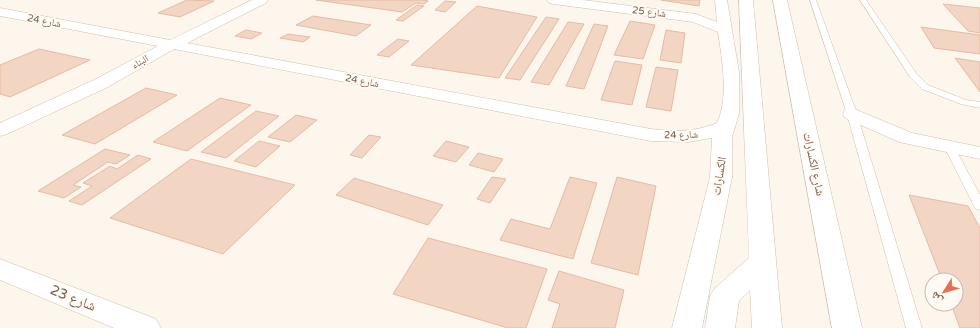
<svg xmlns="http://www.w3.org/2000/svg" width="980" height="328" viewBox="0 0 980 328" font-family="'Varela Round','Noto Naskh Arabic',sans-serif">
<rect width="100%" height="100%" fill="#fdf6ec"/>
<!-- building -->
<g fill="#f3d5c3" stroke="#e6bba3">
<path d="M 187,0 L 214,1 L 180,17 L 158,13 Z"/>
<path d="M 316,0 L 423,0 L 428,1 L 424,4 L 416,3 L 402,12 Z"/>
<path d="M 661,0 L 700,0 L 699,6 Z"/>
<path d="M 445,1 L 456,2 L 445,12 L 435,10 Z"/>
<path d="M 943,4 L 980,8 L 980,33 L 968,31 Z"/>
<path d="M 417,5 L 424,6 L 403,21 L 396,20 Z"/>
<path d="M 477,6 L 537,17 L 499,78 L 411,65 Z"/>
<path d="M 313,16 L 371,25 L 356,36 L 296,25 Z"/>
<path d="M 546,17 L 559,19 L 520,80 L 505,78 Z"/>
<path d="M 630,21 L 655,25 L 643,59 L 614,55 Z"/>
<path d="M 568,22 L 584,24 L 549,85 L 531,82 Z"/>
<path d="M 594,24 L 608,26 L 584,89 L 566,86 Z"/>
<path d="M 921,27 L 980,35 L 980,54 L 934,48 Z"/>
<path d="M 246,30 L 262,33 L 251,39 L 235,36 Z"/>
<path d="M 666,30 L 685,33 L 681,63 L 660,60 Z"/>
<path d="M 288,34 L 310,37 L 303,42 L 280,38 Z"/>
<path d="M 398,39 L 409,41 L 389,57 L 377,55 Z"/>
<path d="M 39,49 L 90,60 L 10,97 L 0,94 L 0,65 Z"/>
<path d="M 955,58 L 980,62 L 980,92 Z"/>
<path d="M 615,61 L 642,65 L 632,105 L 601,100 Z"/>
<path d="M 656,67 L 678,70 L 671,111 L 646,107 Z"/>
<path d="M 146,88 L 177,95 L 95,144 L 62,135 Z"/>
<path d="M 220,98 L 251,105 L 187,151 L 153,142 Z"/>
<path d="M 256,111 L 279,116 L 226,158 L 201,152 Z"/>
<path d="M 296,115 L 317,120 L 290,142 L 268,137 Z"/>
<path d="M 369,135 L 381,137 L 362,158 L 350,155 Z"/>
<path d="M 259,141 L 280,146 L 256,167 L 234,161 Z"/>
<path d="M 446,141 L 469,147 L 456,162 L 433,156 Z"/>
<path d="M 105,149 L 130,155 L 116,164 L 108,162 L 73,185 L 81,187 L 64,198 L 38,191 Z"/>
<path d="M 478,153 L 503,159 L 494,172 L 469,165 Z"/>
<path d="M 138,155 L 151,159 L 82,205 L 69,201 L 92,186 L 83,183 L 110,166 L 117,169 Z"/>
<path d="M 191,159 L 295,185 L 223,254 L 110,218 Z"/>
<path d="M 492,177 L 506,179 L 490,203 L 477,199 Z"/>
<path d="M 570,177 L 597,183 L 573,259 L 500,240 L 511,219 L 550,229 Z"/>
<path d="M 617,177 L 656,186 L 638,275 L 591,263 Z"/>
<path d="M 354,178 L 443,205 L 428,225 L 336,195 Z"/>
<path d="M 909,195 L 968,206 L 980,228 L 980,328 L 960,328 L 951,304 L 956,304 L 956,280 L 942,280 Z"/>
<path d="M 428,238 L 547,269 L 526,328 L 508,328 L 393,294 Z"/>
<path d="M 559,271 L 624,290 L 615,328 L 552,328 L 560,304 L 548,300 Z"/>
</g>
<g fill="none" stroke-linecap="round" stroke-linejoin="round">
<defs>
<g id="service">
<path d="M 810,0 L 816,0 L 857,114 L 922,328 L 906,328 L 847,114 Z"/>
<path d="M 860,0 L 866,0 L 916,73 L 928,85 L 966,100 L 980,102 L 980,108 L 961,104 L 922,89 L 910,77 Z"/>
<path d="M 950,145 L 955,148 L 980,195 L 980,210 L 976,209 L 974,206 L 945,148 Z"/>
</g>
<g id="minor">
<path d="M 252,0 L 268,0 L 266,3 L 187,43 L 651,129 C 674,132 695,132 717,123 C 729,98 722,59 718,32 L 693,22 L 553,4 L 549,3 L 547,0 L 583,0 L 696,14 L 717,22 L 715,0 L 727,0 L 739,72 L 739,114 L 732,137 L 732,177 L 702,328 L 672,328 L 710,177 L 712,138 L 688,142 L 651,141 L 174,49 L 108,87 L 7,134 L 0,136 L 0,123 L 96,79 L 158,46 L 0,16 L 0,8 L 170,40 Z"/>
<path d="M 852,108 L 912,133 L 980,147 L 980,159 L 899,142 L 845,118 L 843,114 L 845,110 Z"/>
<path d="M 0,259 L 156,319 L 161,328 L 114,328 L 0,280 Z"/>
</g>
<g id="tertiary">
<path d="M 739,0 L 753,0 L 782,328 L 752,328 L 750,290 L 739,301 L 735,328 L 705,328 L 710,296 L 715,288 L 749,258 Z"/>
<path d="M 773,0 L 787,0 L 862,328 L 832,328 Z"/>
</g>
</defs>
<!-- service casing -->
<use href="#service" stroke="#d1beb0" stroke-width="1"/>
<!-- minor casing -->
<use href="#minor" stroke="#d1beb0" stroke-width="1"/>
<!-- tertiary casing -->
<use href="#tertiary" stroke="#d1beb0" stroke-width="1"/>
<!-- service -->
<use href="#service" fill="#fff" fill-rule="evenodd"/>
<!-- minor -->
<use href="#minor" fill="#fff" fill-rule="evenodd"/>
<!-- tertiary -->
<use href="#tertiary" fill="#fff" fill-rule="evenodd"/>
</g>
<g text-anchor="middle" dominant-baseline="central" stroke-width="4" stroke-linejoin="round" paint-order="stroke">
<!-- far-street labels -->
<g font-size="10" fill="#7a5c4d" stroke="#fffaf3">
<text transform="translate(649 12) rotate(7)">شارع 25</text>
<text transform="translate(44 21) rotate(11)">شارع 24</text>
<text transform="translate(140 62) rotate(-29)">البناء</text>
<text transform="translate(362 81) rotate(11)">شارع 24</text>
<text transform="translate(681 135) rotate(-1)">شارع 24</text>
</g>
<!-- street labels -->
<g font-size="12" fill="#7a5c4d" stroke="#fffaf3">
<text transform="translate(814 164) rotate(78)">شارع الكسارات</text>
<text transform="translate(719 176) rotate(-81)">الكسارات</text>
</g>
<!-- near-street labels -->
<g font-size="14" fill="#7a5c4d" stroke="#fffaf3">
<text transform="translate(73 298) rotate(22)">شارع 23</text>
</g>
</g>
<!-- north arrow -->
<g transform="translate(944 292) rotate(233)"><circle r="19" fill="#fffaf3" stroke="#cabbb1"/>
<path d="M0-3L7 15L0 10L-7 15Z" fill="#e76f51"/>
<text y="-6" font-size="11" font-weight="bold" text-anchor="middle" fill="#7a5c4d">ش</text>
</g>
</svg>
